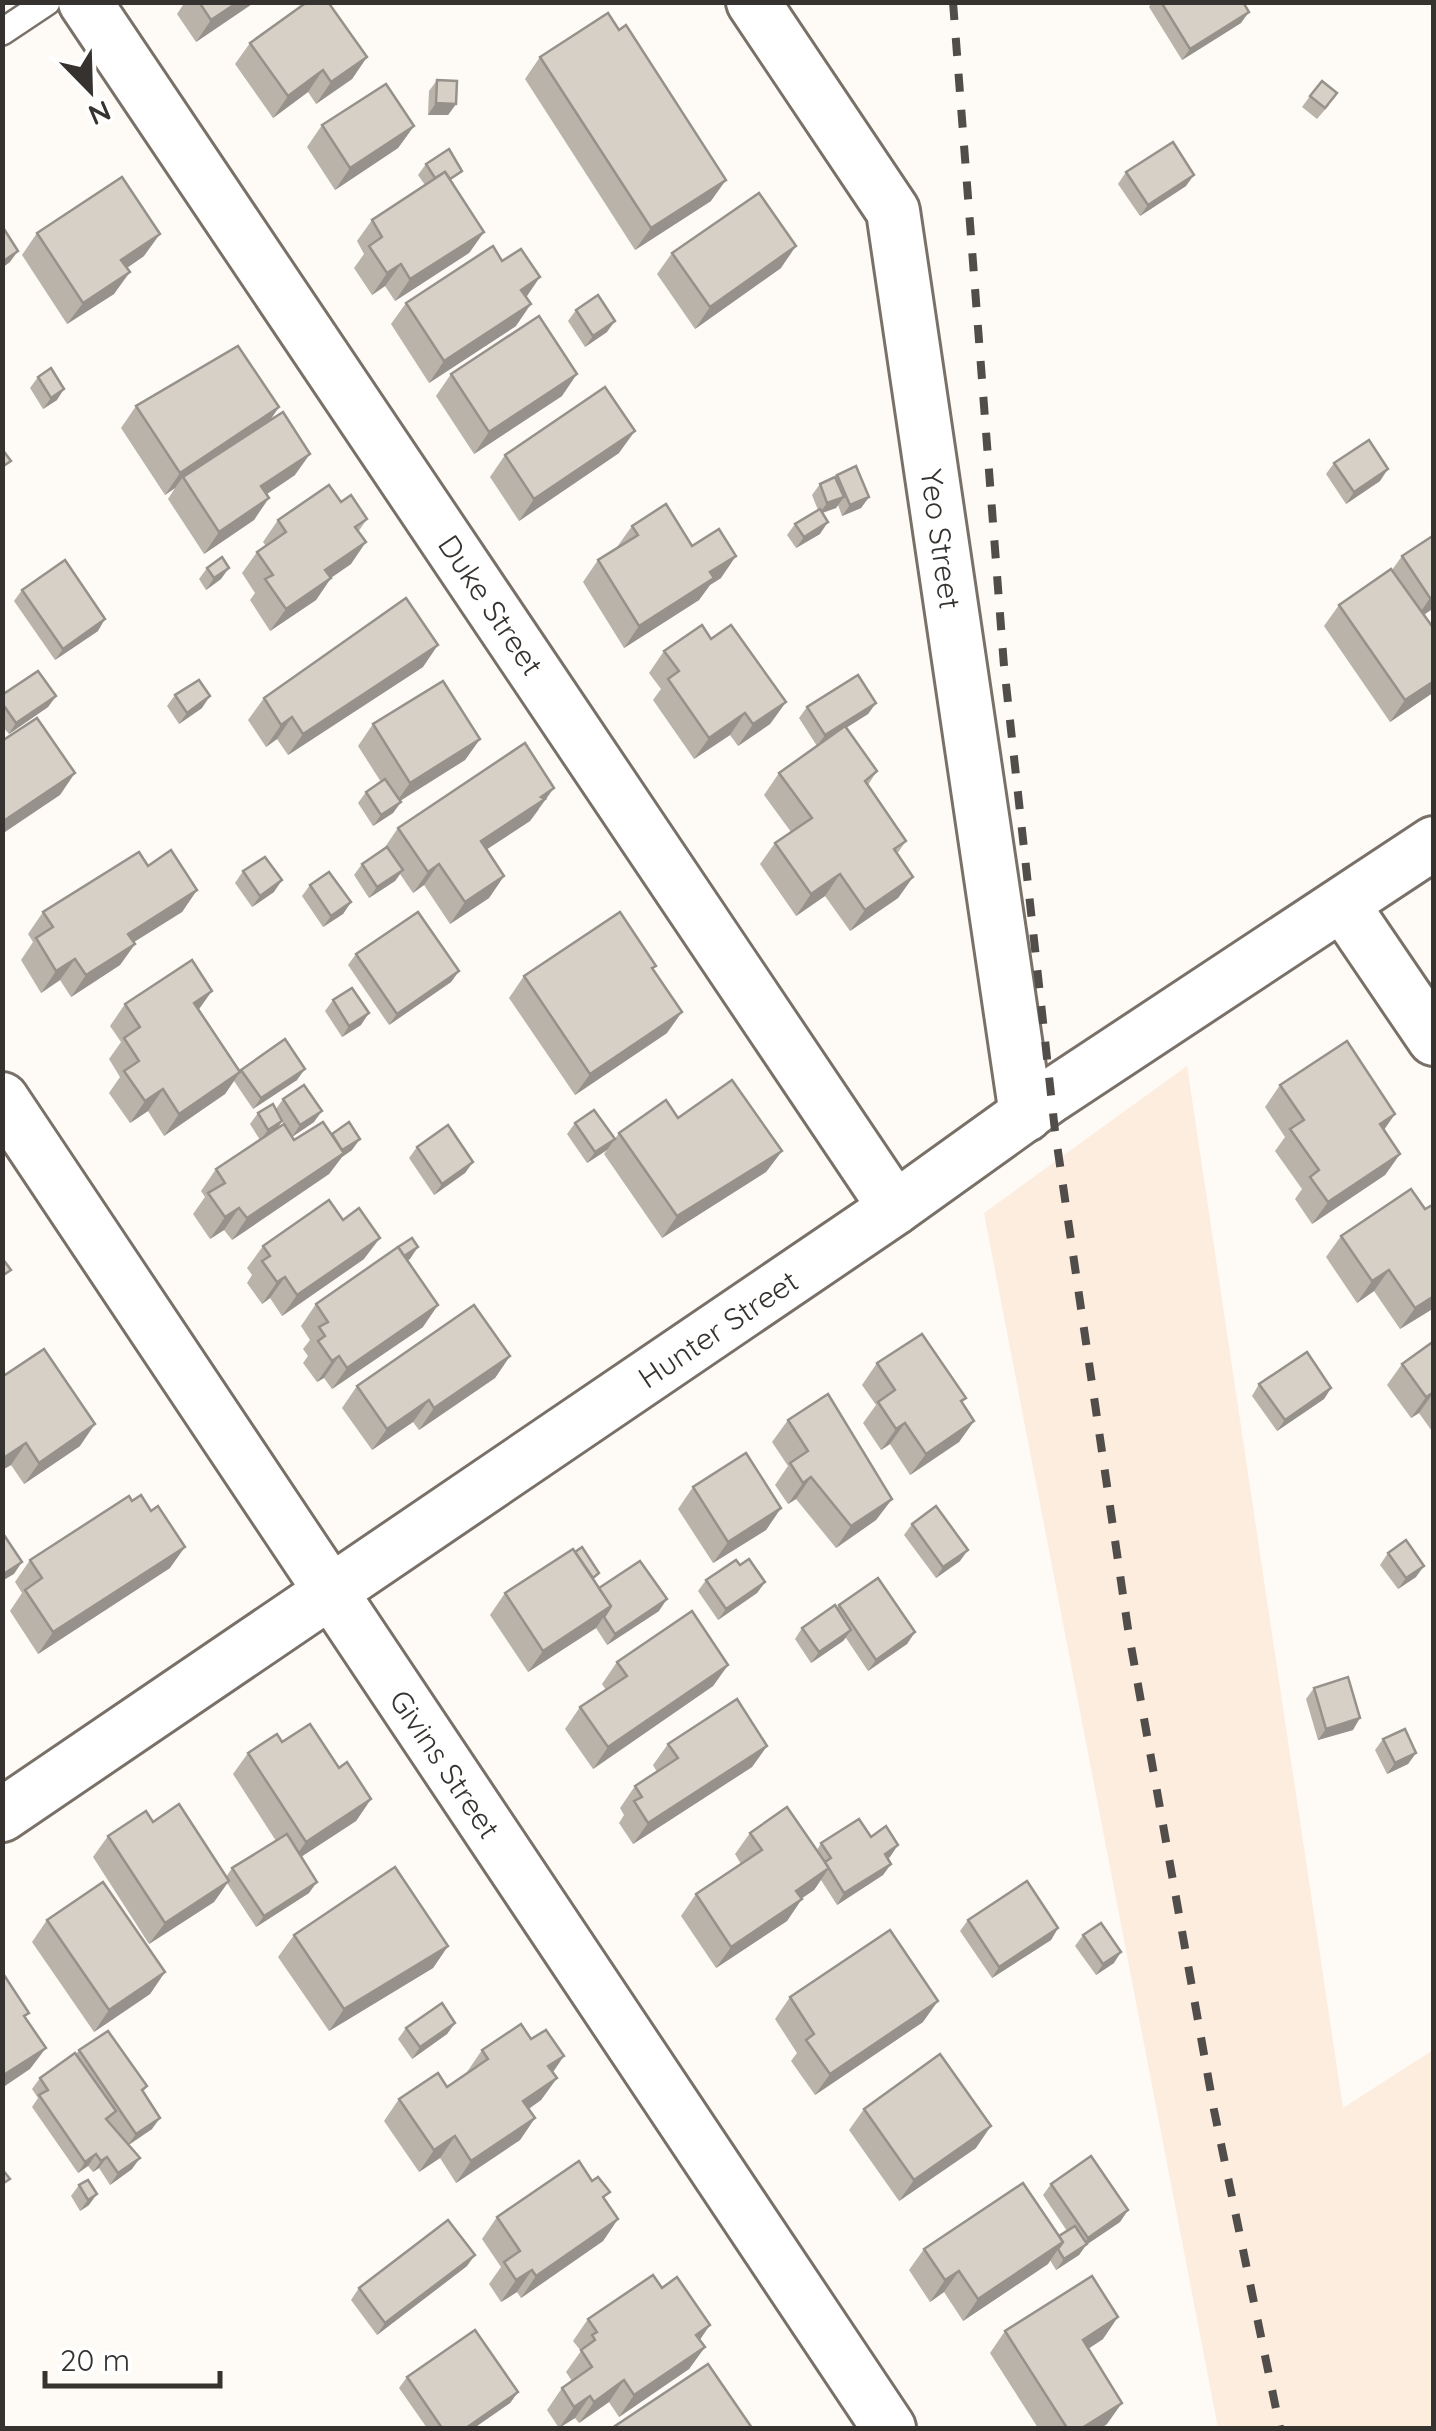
<svg xmlns="http://www.w3.org/2000/svg" width="1436" height="2431" viewBox="0 0 1436 2431" font-family="Quicksand,sans-serif">
<rect width="100%" height="100%" fill="#fefaf6"/>
<!-- built -->
<path fill="#fdedde" d="M 1187,1066 L 1343,2108 L 1433,2050 L 1433,2428 L 1218,2428 L 984,1213 Z"/>
<g fill="none" stroke-linecap="round" stroke-linejoin="round">
<defs>
<path id="service" d="M 2,32 L 47,2"/>
<g id="minor">
<path d="M 85,2 L 895,1208"/>
<path d="M 753,2 L 893,211 L 1026,1115"/>
<path d="M 1343,905 L 1434,1039"/>
<path d="M 2,1099 L 889,2428"/>
<path d="M 2,1815 L 895,1208 L 1051,1096 L 1434,843"/>
</g>
</defs>
<!-- service casing -->
<use href="#service" stroke="#797168" stroke-width="30"/>
<!-- minor casing -->
<use href="#minor" stroke="#797168" stroke-width="58"/>
<!-- service -->
<use href="#service" stroke="#fff" stroke-width="25"/>
<!-- minor -->
<use href="#minor" stroke="#fff" stroke-width="52"/>
<!-- rail -->
<path stroke="#514d4a" stroke-width="8" stroke-dasharray="18 18" stroke-linecap="butt" d="M 953,2 L 1004,666 L 1055,1131 L 1128,1629 L 1214,2110 L 1280,2428"/>
</g>
<!-- wall -->
<g fill="#b9b3aa">
<path d="M 185,2 L 255,2 L 196,42 L 177,14 Z"/>
<path d="M 1152,2 L 1243,2 L 1241,23 L 1182,60 L 1149,7 Z"/>
<path d="M 250,43 L 367,57 L 352,79 L 316,104 L 308,92 L 273,118 L 235,64 Z"/>
<path d="M 540,57 L 711,201 L 635,250 L 525,79 Z"/>
<path d="M 437,80 L 456,104 L 448,115 L 428,115 L 429,91 Z"/>
<path d="M 1310,96 L 1329,105 L 1317,119 L 1302,107 Z"/>
<path d="M 322,125 L 414,126 L 398,148 L 335,190 L 307,147 Z"/>
<path d="M 426,164 L 454,183 L 453,184 L 484,232 L 469,253 L 395,301 L 385,286 L 372,295 L 354,268 L 364,254 L 357,241 L 372,220 L 425,185 L 418,175 Z"/>
<path d="M 1126,172 L 1186,186 L 1140,216 L 1118,184 Z"/>
<path d="M 37,233 L 144,256 L 127,268 L 114,294 L 67,324 L 22,255 Z"/>
<path d="M 672,253 L 781,268 L 695,329 L 657,274 Z"/>
<path d="M 526,297 L 516,326 L 429,383 L 391,324 L 406,303 Z"/>
<path d="M 576,310 L 607,332 L 585,347 L 568,321 Z"/>
<path d="M 451,374 L 562,396 L 474,454 L 436,396 Z"/>
<path d="M 38,377 L 57,400 L 43,409 L 30,388 Z"/>
<path d="M 136,406 L 279,407 L 270,420 L 295,475 L 267,494 L 254,520 L 204,554 L 168,499 L 175,488 L 165,495 L 121,428 Z"/>
<path d="M 619,453 L 519,521 L 490,477 L 505,455 Z"/>
<path d="M 1334,463 L 1380,481 L 1346,504 L 1326,474 Z"/>
<path d="M 837,475 L 869,497 L 861,508 L 842,516 L 838,505 L 836,508 L 822,513 L 820,534 L 796,548 L 787,535 L 795,524 L 818,510 L 812,495 L 820,484 L 835,478 Z"/>
<path d="M 341,502 L 367,519 L 358,532 L 351,564 L 331,578 L 316,600 L 270,631 L 250,600 L 255,593 L 242,573 L 257,552 L 266,546 L 263,542 L 278,520 Z"/>
<path d="M 632,526 L 692,546 L 721,578 L 710,585 L 699,600 L 624,648 L 583,582 L 598,560 L 617,547 Z"/>
<path d="M 1434,535 L 1434,608 L 1424,615 L 1434,692 L 1390,722 L 1324,626 L 1339,605 L 1392,570 L 1402,556 Z"/>
<path d="M 207,568 L 221,579 L 206,590 L 199,579 Z"/>
<path d="M 22,590 L 98,631 L 55,660 L 14,601 Z"/>
<path d="M 711,639 L 786,702 L 770,724 L 738,746 L 730,735 L 694,759 L 653,700 L 661,689 L 649,673 L 664,651 Z"/>
<path d="M 423,667 L 288,755 L 277,739 L 266,747 L 248,720 L 264,698 Z"/>
<path d="M 2,695 L 56,696 L 48,707 L 9,734 L 2,726 Z"/>
<path d="M 175,695 L 202,708 L 179,724 L 167,706 Z"/>
<path d="M 876,703 L 868,714 L 846,728 L 877,771 L 868,785 L 906,841 L 897,854 L 913,877 L 898,898 L 850,931 L 825,896 L 796,916 L 760,864 L 775,843 L 791,832 L 764,795 L 779,773 L 817,746 L 799,718 L 807,707 Z"/>
<path d="M 373,724 L 480,739 L 465,760 L 400,801 L 401,802 L 393,813 L 373,826 L 358,803 L 366,792 L 381,782 L 358,746 Z"/>
<path d="M 539,809 L 530,821 L 486,849 L 504,876 L 489,898 L 450,924 L 424,885 L 413,893 L 400,874 L 395,881 L 369,898 L 354,875 L 362,864 L 383,850 L 398,828 Z"/>
<path d="M 148,866 L 197,890 L 182,912 L 134,942 L 135,944 L 120,965 L 71,997 L 60,980 L 41,993 L 21,960 L 33,942 L 28,934 L 43,912 Z"/>
<path d="M 243,871 L 274,892 L 252,907 L 235,883 Z"/>
<path d="M 310,885 L 351,902 L 343,914 L 323,927 L 302,896 Z"/>
<path d="M 356,954 L 459,971 L 451,982 L 389,1025 L 348,965 Z"/>
<path d="M 656,966 L 653,969 L 667,1033 L 575,1095 L 509,998 L 524,976 Z"/>
<path d="M 333,1000 L 361,1025 L 342,1037 L 325,1011 Z"/>
<path d="M 125,1004 L 199,1010 L 240,1072 L 241,1070 L 297,1080 L 253,1109 L 234,1081 L 225,1094 L 164,1136 L 148,1111 L 130,1123 L 109,1093 L 120,1077 L 109,1059 L 121,1042 L 110,1026 Z"/>
<path d="M 1280,1085 L 1395,1114 L 1384,1130 L 1400,1154 L 1385,1175 L 1312,1224 L 1295,1199 L 1302,1189 L 1275,1151 L 1285,1137 L 1265,1107 Z"/>
<path d="M 283,1099 L 314,1122 L 292,1137 L 282,1121 L 278,1128 L 294,1140 L 332,1134 L 352,1150 L 342,1157 L 329,1174 L 232,1240 L 224,1230 L 210,1239 L 193,1214 L 205,1197 L 201,1191 L 216,1169 L 260,1140 L 250,1124 L 258,1113 L 276,1109 Z"/>
<path d="M 678,1118 L 782,1151 L 766,1172 L 662,1238 L 604,1154 L 619,1133 Z"/>
<path d="M 575,1123 L 615,1139 L 607,1150 L 587,1163 L 567,1134 Z"/>
<path d="M 417,1147 L 473,1162 L 465,1173 L 434,1195 L 409,1158 Z"/>
<path d="M 1434,1204 L 1434,1308 L 1400,1329 L 1374,1291 L 1357,1303 L 1326,1257 L 1341,1236 L 1425,1209 Z"/>
<path d="M 263,1246 L 364,1259 L 282,1316 L 270,1298 L 262,1304 L 247,1283 L 252,1275 L 247,1268 Z"/>
<path d="M 410,1259 L 407,1260 L 423,1327 L 332,1389 L 324,1378 L 317,1382 L 303,1363 L 308,1356 L 303,1349 L 310,1340 L 301,1326 L 316,1304 Z"/>
<path d="M 1434,1341 L 1434,1434 L 1419,1413 L 1411,1418 L 1387,1385 L 1402,1364 Z"/>
<path d="M 510,1356 L 495,1378 L 419,1430 L 413,1422 L 372,1450 L 342,1408 L 357,1386 Z"/>
<path d="M 877,1363 L 966,1398 L 962,1403 L 974,1421 L 959,1442 L 910,1475 L 890,1444 L 881,1450 L 863,1423 L 876,1405 L 862,1385 Z"/>
<path d="M 2,1377 L 80,1446 L 24,1484 L 11,1465 L 2,1470 Z"/>
<path d="M 1259,1384 L 1331,1388 L 1324,1399 L 1277,1431 L 1252,1396 Z"/>
<path d="M 788,1420 L 892,1499 L 876,1520 L 836,1548 L 796,1499 L 788,1504 L 775,1485 L 788,1466 L 772,1442 Z"/>
<path d="M 693,1487 L 781,1508 L 766,1530 L 713,1563 L 678,1509 Z"/>
<path d="M 912,1524 L 960,1561 L 936,1578 L 904,1535 Z"/>
<path d="M 1388,1553 L 1416,1577 L 1398,1589 L 1380,1565 Z"/>
<path d="M 30,1560 L 170,1568 L 38,1654 L 10,1611 L 22,1593 L 15,1582 Z"/>
<path d="M 740,1565 L 765,1582 L 757,1593 L 718,1620 L 698,1591 L 706,1580 Z"/>
<path d="M 594,1581 L 599,1588 L 659,1611 L 607,1645 L 596,1628 L 528,1672 L 490,1615 L 505,1593 Z"/>
<path d="M 839,1605 L 915,1632 L 907,1644 L 868,1671 L 846,1638 L 843,1641 L 811,1663 L 795,1639 L 802,1628 L 837,1608 Z"/>
<path d="M 617,1662 L 728,1665 L 713,1686 L 593,1769 L 565,1729 L 580,1707 L 606,1690 L 602,1684 Z"/>
<path d="M 1314,1688 L 1353,1730 L 1318,1740 L 1306,1699 Z"/>
<path d="M 1383,1739 L 1416,1753 L 1408,1764 L 1387,1774 L 1375,1750 Z"/>
<path d="M 282,1742 L 339,1768 L 371,1799 L 356,1821 L 301,1857 L 309,1893 L 256,1927 L 227,1883 L 214,1902 L 149,1944 L 93,1857 L 108,1836 L 226,1877 L 232,1868 L 276,1841 L 233,1774 L 248,1753 Z"/>
<path d="M 668,1744 L 767,1746 L 752,1767 L 633,1844 L 619,1823 L 624,1815 L 620,1808 L 635,1786 L 657,1772 L 653,1765 Z"/>
<path d="M 750,1833 L 817,1850 L 821,1843 L 871,1837 L 890,1857 L 887,1858 L 891,1864 L 883,1875 L 837,1905 L 821,1880 L 814,1890 L 801,1899 L 787,1921 L 716,1968 L 681,1916 L 696,1894 L 741,1864 L 735,1854 Z"/>
<path d="M 47,1920 L 165,1972 L 150,1994 L 94,2032 L 32,1942 Z"/>
<path d="M 968,1920 L 1058,1928 L 1051,1940 L 992,1978 L 960,1931 Z"/>
<path d="M 294,1935 L 448,1946 L 433,1968 L 329,2031 L 278,1957 Z"/>
<path d="M 1083,1935 L 1114,1963 L 1096,1975 L 1075,1946 Z"/>
<path d="M 790,1997 L 923,2022 L 815,2095 L 791,2061 L 797,2053 L 775,2019 Z"/>
<path d="M 455,2023 L 447,2034 L 412,2059 L 398,2039 L 406,2028 Z"/>
<path d="M 79,2050 L 147,2086 L 143,2092 L 152,2129 L 129,2145 L 132,2169 L 110,2185 L 99,2168 L 93,2172 L 88,2166 L 78,2173 L 32,2107 L 38,2098 L 32,2089 L 40,2078 L 76,2054 Z"/>
<path d="M 482,2050 L 553,2073 L 557,2078 L 541,2100 L 529,2109 L 535,2118 L 520,2140 L 456,2183 L 440,2158 L 419,2172 L 384,2121 L 399,2099 L 447,2087 L 467,2073 L 467,2072 Z"/>
<path d="M 864,2109 L 976,2148 L 899,2201 L 849,2130 Z"/>
<path d="M 88,2180 L 89,2205 L 80,2211 L 71,2196 L 79,2185 Z"/>
<path d="M 1051,2184 L 1128,2210 L 1120,2222 L 1086,2245 L 1079,2255 L 1056,2270 L 1050,2260 L 1048,2264 L 963,2321 L 944,2292 L 930,2302 L 909,2270 L 924,2249 L 1059,2236 L 1067,2231 L 1043,2195 Z"/>
<path d="M 605,2199 L 618,2219 L 603,2241 L 521,2298 L 517,2292 L 501,2302 L 489,2284 L 501,2267 L 482,2239 L 497,2217 Z"/>
<path d="M 467,2266 L 377,2335 L 351,2300 L 359,2288 Z"/>
<path d="M 588,2319 L 699,2340 L 705,2347 L 689,2369 L 619,2417 L 609,2402 L 579,2423 L 575,2418 L 559,2428 L 547,2410 L 562,2388 L 572,2381 L 566,2372 L 581,2351 L 573,2341 Z"/>
<path d="M 1005,2331 L 1103,2339 L 1088,2349 L 1107,2424 L 1101,2428 L 1038,2428 L 990,2353 Z"/>
<path d="M 407,2377 L 518,2392 L 510,2403 L 474,2428 L 427,2428 L 399,2388 Z"/>
</g>
<!-- shaded-wall -->
<g fill="#96928b">
<path d="M 238,2 L 255,2 L 196,42 L 211,20 Z"/>
<path d="M 1249,12 L 1241,23 L 1182,60 L 1190,49 Z"/>
<path d="M 367,57 L 352,79 L 316,104 L 331,82 Z"/>
<path d="M 323,70 L 308,92 L 273,118 L 288,96 Z"/>
<path d="M 436,103 L 456,104 L 448,115 L 428,115 Z"/>
<path d="M 414,126 L 398,148 L 335,190 L 350,168 Z"/>
<path d="M 1194,175 L 1186,186 L 1140,216 L 1148,205 Z"/>
<path d="M 726,180 L 711,201 L 635,250 L 651,228 Z"/>
<path d="M 484,232 L 469,253 L 395,301 L 410,279 Z"/>
<path d="M 160,234 L 144,256 L 106,282 L 121,260 Z"/>
<path d="M 796,246 L 781,268 L 695,329 L 710,307 Z"/>
<path d="M 18,251 L 10,262 L 2,268 L 2,262 Z"/>
<path d="M 401,264 L 385,286 L 372,295 L 387,273 Z"/>
<path d="M 130,272 L 114,294 L 67,324 L 83,303 Z"/>
<path d="M 540,277 L 525,299 L 521,290 Z"/>
<path d="M 531,304 L 516,326 L 429,383 L 444,361 Z"/>
<path d="M 615,321 L 607,332 L 585,347 L 593,336 Z"/>
<path d="M 577,374 L 562,396 L 474,454 L 489,432 Z"/>
<path d="M 64,389 L 57,400 L 43,409 L 51,398 Z"/>
<path d="M 279,407 L 264,429 L 183,477 L 175,488 L 165,495 L 180,473 Z"/>
<path d="M 635,431 L 619,453 L 519,521 L 534,499 Z"/>
<path d="M 310,454 L 295,475 L 246,508 L 261,486 Z"/>
<path d="M 1388,469 L 1380,481 L 1346,504 L 1354,492 Z"/>
<path d="M 844,497 L 836,508 L 819,514 L 827,503 Z"/>
<path d="M 869,497 L 861,508 L 842,516 L 850,505 Z"/>
<path d="M 269,498 L 254,520 L 204,554 L 219,532 Z"/>
<path d="M 828,522 L 820,534 L 796,548 L 804,537 Z"/>
<path d="M 366,542 L 351,564 L 310,592 L 325,570 Z"/>
<path d="M 736,556 L 721,578 L 710,585 L 699,600 L 624,648 L 639,626 L 710,572 Z"/>
<path d="M 229,568 L 221,579 L 206,590 L 214,578 Z"/>
<path d="M 331,578 L 316,600 L 270,631 L 286,609 Z"/>
<path d="M 1434,596 L 1434,608 L 1415,620 L 1430,598 Z"/>
<path d="M 105,619 L 98,631 L 55,660 L 63,649 Z"/>
<path d="M 438,645 L 423,667 L 288,755 L 303,734 Z"/>
<path d="M 1434,681 L 1434,692 L 1390,722 L 1405,700 Z"/>
<path d="M 56,696 L 48,707 L 9,734 L 16,723 Z"/>
<path d="M 210,696 L 202,708 L 179,724 L 187,713 Z"/>
<path d="M 786,702 L 770,724 L 738,746 L 753,724 Z"/>
<path d="M 876,703 L 868,714 L 817,746 L 825,735 Z"/>
<path d="M 745,713 L 730,735 L 694,759 L 709,738 Z"/>
<path d="M 292,717 L 277,739 L 266,747 L 281,725 Z"/>
<path d="M 480,739 L 465,760 L 395,804 L 410,783 Z"/>
<path d="M 75,773 L 60,795 L 2,834 L 2,822 Z"/>
<path d="M 554,788 L 530,821 L 466,863 L 481,841 Z"/>
<path d="M 401,802 L 393,813 L 373,826 L 381,815 Z"/>
<path d="M 439,864 L 424,885 L 413,893 L 428,872 Z"/>
<path d="M 403,870 L 395,881 L 369,898 L 377,887 Z"/>
<path d="M 840,874 L 825,896 L 796,916 L 811,894 Z"/>
<path d="M 504,876 L 489,898 L 450,924 L 465,902 Z"/>
<path d="M 913,877 L 898,898 L 850,931 L 865,910 Z"/>
<path d="M 282,880 L 274,892 L 252,907 L 260,896 Z"/>
<path d="M 197,890 L 182,912 L 113,955 L 128,934 Z"/>
<path d="M 351,902 L 343,914 L 323,927 L 331,916 Z"/>
<path d="M 135,944 L 120,965 L 71,997 L 86,975 Z"/>
<path d="M 75,959 L 60,980 L 41,993 L 56,971 Z"/>
<path d="M 459,971 L 451,982 L 389,1025 L 397,1014 Z"/>
<path d="M 212,991 L 197,1012 L 194,1003 Z"/>
<path d="M 682,1012 L 667,1033 L 575,1095 L 590,1074 Z"/>
<path d="M 369,1013 L 361,1025 L 342,1037 L 349,1026 Z"/>
<path d="M 305,1069 L 297,1080 L 253,1109 L 261,1098 Z"/>
<path d="M 240,1072 L 225,1094 L 164,1136 L 179,1114 Z"/>
<path d="M 163,1089 L 148,1111 L 130,1123 L 145,1101 Z"/>
<path d="M 322,1111 L 314,1122 L 292,1137 L 300,1125 Z"/>
<path d="M 1395,1114 L 1380,1135 L 1380,1124 Z"/>
<path d="M 282,1121 L 274,1133 L 260,1141 L 268,1130 Z"/>
<path d="M 360,1139 L 352,1150 L 342,1157 L 329,1174 L 232,1240 L 247,1218 Z"/>
<path d="M 615,1139 L 607,1150 L 587,1163 L 595,1152 Z"/>
<path d="M 782,1151 L 766,1172 L 662,1238 L 677,1216 Z"/>
<path d="M 1400,1154 L 1385,1175 L 1312,1224 L 1328,1202 Z"/>
<path d="M 473,1162 L 465,1173 L 434,1195 L 442,1184 Z"/>
<path d="M 239,1208 L 224,1230 L 210,1239 L 225,1217 Z"/>
<path d="M 380,1238 L 364,1259 L 282,1316 L 297,1295 Z"/>
<path d="M 418,1247 L 410,1259 L 396,1268 L 404,1256 Z"/>
<path d="M 1389,1270 L 1374,1291 L 1357,1303 L 1372,1281 Z"/>
<path d="M 285,1277 L 270,1298 L 262,1304 L 277,1282 Z"/>
<path d="M 1434,1296 L 1434,1308 L 1400,1329 L 1415,1308 Z"/>
<path d="M 438,1305 L 423,1327 L 332,1389 L 347,1368 Z"/>
<path d="M 339,1356 L 324,1378 L 317,1382 L 332,1361 Z"/>
<path d="M 510,1356 L 495,1378 L 419,1430 L 434,1408 Z"/>
<path d="M 1331,1388 L 1324,1399 L 1277,1431 L 1285,1420 Z"/>
<path d="M 1434,1392 L 1419,1413 L 1411,1418 L 1426,1397 Z"/>
<path d="M 429,1400 L 413,1422 L 372,1450 L 387,1429 Z"/>
<path d="M 974,1421 L 959,1442 L 910,1475 L 926,1454 Z"/>
<path d="M 905,1423 L 890,1444 L 881,1450 L 896,1429 Z"/>
<path d="M 95,1424 L 80,1446 L 24,1484 L 39,1463 Z"/>
<path d="M 26,1443 L 11,1465 L 2,1470 L 2,1459 Z"/>
<path d="M 811,1477 L 796,1499 L 788,1504 L 803,1483 Z"/>
<path d="M 892,1499 L 876,1520 L 836,1548 L 851,1526 Z"/>
<path d="M 781,1508 L 766,1530 L 713,1563 L 728,1542 Z"/>
<path d="M 185,1547 L 170,1568 L 38,1654 L 53,1632 Z"/>
<path d="M 968,1550 L 960,1561 L 936,1578 L 943,1567 Z"/>
<path d="M 22,1562 L 14,1574 L 2,1581 L 2,1575 Z"/>
<path d="M 1424,1566 L 1416,1577 L 1398,1589 L 1406,1578 Z"/>
<path d="M 765,1582 L 757,1593 L 718,1620 L 726,1609 Z"/>
<path d="M 667,1599 L 659,1611 L 607,1645 L 615,1634 Z"/>
<path d="M 611,1606 L 596,1628 L 528,1672 L 543,1651 Z"/>
<path d="M 851,1630 L 843,1641 L 811,1663 L 819,1652 Z"/>
<path d="M 915,1632 L 907,1644 L 868,1671 L 876,1660 Z"/>
<path d="M 728,1665 L 713,1686 L 593,1769 L 608,1747 Z"/>
<path d="M 1360,1718 L 1353,1730 L 1318,1740 L 1326,1729 Z"/>
<path d="M 767,1746 L 752,1767 L 633,1844 L 648,1823 Z"/>
<path d="M 1416,1753 L 1408,1764 L 1387,1774 L 1395,1763 Z"/>
<path d="M 371,1799 L 356,1821 L 290,1864 L 306,1842 Z"/>
<path d="M 898,1845 L 890,1857 L 877,1865 L 885,1854 Z"/>
<path d="M 891,1864 L 883,1875 L 837,1905 L 844,1893 Z"/>
<path d="M 829,1868 L 814,1890 L 781,1912 L 796,1891 Z"/>
<path d="M 229,1881 L 214,1902 L 149,1944 L 165,1923 Z"/>
<path d="M 317,1882 L 309,1893 L 256,1927 L 264,1916 Z"/>
<path d="M 802,1899 L 787,1921 L 716,1968 L 731,1947 Z"/>
<path d="M 1058,1928 L 1051,1940 L 992,1978 L 999,1967 Z"/>
<path d="M 448,1946 L 433,1968 L 329,2031 L 344,2009 Z"/>
<path d="M 1121,1952 L 1114,1963 L 1096,1975 L 1103,1964 Z"/>
<path d="M 165,1972 L 150,1994 L 94,2032 L 109,2010 Z"/>
<path d="M 938,2001 L 923,2022 L 815,2095 L 830,2074 Z"/>
<path d="M 455,2023 L 447,2034 L 412,2059 L 420,2047 Z"/>
<path d="M 46,2048 L 30,2069 L 2,2088 L 2,2076 Z"/>
<path d="M 564,2056 L 549,2078 L 548,2066 Z"/>
<path d="M 557,2078 L 541,2100 L 508,2123 L 523,2101 Z"/>
<path d="M 160,2118 L 152,2129 L 128,2145 L 136,2134 Z"/>
<path d="M 535,2118 L 520,2140 L 456,2183 L 471,2161 Z"/>
<path d="M 991,2126 L 976,2148 L 899,2201 L 914,2180 Z"/>
<path d="M 455,2136 L 440,2158 L 419,2172 L 434,2150 Z"/>
<path d="M 96,2154 L 88,2166 L 78,2173 L 85,2162 Z"/>
<path d="M 107,2157 L 99,2168 L 93,2172 L 101,2161 Z"/>
<path d="M 140,2158 L 132,2169 L 110,2185 L 118,2173 Z"/>
<path d="M 97,2194 L 89,2205 L 80,2211 L 88,2200 Z"/>
<path d="M 1128,2210 L 1120,2222 L 1086,2245 L 1079,2255 L 1056,2270 L 1064,2259 L 1081,2247 L 1088,2238 Z"/>
<path d="M 618,2219 L 603,2241 L 521,2298 L 536,2276 Z"/>
<path d="M 1063,2242 L 1048,2264 L 963,2321 L 978,2299 Z"/>
<path d="M 475,2255 L 467,2266 L 377,2335 L 385,2323 Z"/>
<path d="M 532,2270 L 517,2292 L 501,2302 L 516,2280 Z"/>
<path d="M 959,2271 L 944,2292 L 930,2302 L 945,2280 Z"/>
<path d="M 1118,2317 L 1103,2339 L 1068,2362 L 1083,2340 Z"/>
<path d="M 710,2325 L 695,2347 L 696,2335 Z"/>
<path d="M 705,2347 L 689,2369 L 619,2417 L 634,2395 Z"/>
<path d="M 624,2380 L 609,2402 L 579,2423 L 594,2402 Z"/>
<path d="M 518,2392 L 510,2403 L 474,2428 L 466,2428 Z"/>
<path d="M 590,2396 L 575,2418 L 559,2428 L 574,2407 Z"/>
<path d="M 1122,2403 L 1107,2424 L 1101,2428 L 1082,2428 Z"/>
</g>
<!-- building -->
<g fill="#d7d0c6" stroke="#96928b" stroke-width="2.5">
<path d="M 199,2 L 238,2 L 211,20 Z"/>
<path d="M 307,2 L 328,2 L 367,57 L 331,82 L 323,70 L 288,96 L 250,43 Z"/>
<path d="M 1161,2 L 1243,2 L 1249,12 L 1190,49 Z"/>
<path d="M 608,13 L 619,30 L 626,25 L 726,180 L 651,228 L 540,57 Z"/>
<path d="M 437,80 L 457,81 L 456,104 L 436,103 Z"/>
<path d="M 1322,81 L 1337,93 L 1325,108 L 1310,96 Z"/>
<path d="M 386,84 L 414,126 L 350,168 L 322,125 Z"/>
<path d="M 1173,142 L 1194,175 L 1148,205 L 1126,172 Z"/>
<path d="M 449,149 L 462,171 L 450,179 L 445,172 L 435,178 L 426,164 Z"/>
<path d="M 445,172 L 484,232 L 410,279 L 401,264 L 387,273 L 369,246 L 382,237 L 372,220 Z"/>
<path d="M 122,177 L 160,234 L 121,260 L 130,272 L 83,303 L 37,233 Z"/>
<path d="M 759,193 L 796,246 L 710,307 L 672,253 Z"/>
<path d="M 4,229 L 18,251 L 2,262 L 2,230 Z"/>
<path d="M 493,246 L 502,261 L 521,249 L 540,277 L 521,290 L 531,304 L 444,361 L 406,303 Z"/>
<path d="M 598,295 L 615,321 L 593,336 L 576,310 Z"/>
<path d="M 539,316 L 577,374 L 489,432 L 451,374 Z"/>
<path d="M 238,346 L 279,407 L 180,473 L 136,406 Z"/>
<path d="M 51,368 L 64,389 L 51,398 L 38,377 Z"/>
<path d="M 605,387 L 635,431 L 534,499 L 505,455 Z"/>
<path d="M 283,412 L 310,454 L 261,486 L 269,498 L 219,532 L 183,477 Z"/>
<path d="M 1369,440 L 1388,469 L 1354,492 L 1334,463 Z"/>
<path d="M 2,449 L 11,461 L 2,467 Z"/>
<path d="M 856,466 L 869,497 L 850,505 L 837,475 Z"/>
<path d="M 835,477 L 844,497 L 827,503 L 820,484 Z"/>
<path d="M 329,485 L 341,502 L 351,495 L 367,519 L 355,527 L 366,542 L 325,570 L 331,578 L 286,609 L 265,579 L 273,575 L 257,552 L 286,532 L 278,520 Z"/>
<path d="M 666,504 L 692,546 L 719,529 L 736,556 L 710,572 L 714,578 L 639,626 L 598,560 L 638,535 L 632,526 Z"/>
<path d="M 820,509 L 828,522 L 804,537 L 795,524 Z"/>
<path d="M 1434,535 L 1434,596 L 1430,598 L 1402,556 Z"/>
<path d="M 222,557 L 229,568 L 214,578 L 207,568 Z"/>
<path d="M 65,560 L 105,619 L 63,649 L 22,590 Z"/>
<path d="M 1391,569 L 1434,629 L 1434,681 L 1405,700 L 1339,605 Z"/>
<path d="M 406,598 L 438,645 L 303,734 L 292,717 L 281,725 L 264,698 Z"/>
<path d="M 702,625 L 711,639 L 731,625 L 786,702 L 753,724 L 745,713 L 709,738 L 668,679 L 679,671 L 664,651 Z"/>
<path d="M 38,671 L 56,696 L 16,723 L 2,703 L 2,695 Z"/>
<path d="M 858,675 L 876,703 L 825,735 L 807,707 Z"/>
<path d="M 199,680 L 210,696 L 187,713 L 175,695 Z"/>
<path d="M 443,681 L 480,739 L 410,783 L 373,724 Z"/>
<path d="M 37,718 L 75,773 L 2,822 L 2,741 Z"/>
<path d="M 845,726 L 877,771 L 865,781 L 906,841 L 894,849 L 913,877 L 865,910 L 840,874 L 811,894 L 775,843 L 812,818 L 779,773 Z"/>
<path d="M 525,743 L 554,788 L 541,797 L 545,799 L 481,841 L 504,876 L 465,902 L 439,864 L 428,872 L 398,828 Z"/>
<path d="M 385,779 L 401,802 L 381,815 L 366,792 Z"/>
<path d="M 387,847 L 403,870 L 377,887 L 362,864 Z"/>
<path d="M 171,850 L 197,890 L 128,934 L 135,944 L 86,975 L 75,959 L 56,971 L 36,938 L 53,927 L 43,912 L 139,852 L 148,866 Z"/>
<path d="M 265,857 L 282,880 L 260,896 L 243,871 Z"/>
<path d="M 329,872 L 351,902 L 331,916 L 310,885 Z"/>
<path d="M 418,912 L 459,971 L 397,1014 L 356,954 Z"/>
<path d="M 620,912 L 656,966 L 652,968 L 682,1012 L 590,1074 L 524,976 Z"/>
<path d="M 192,960 L 212,991 L 194,1003 L 240,1072 L 179,1114 L 163,1089 L 145,1101 L 124,1071 L 139,1061 L 124,1038 L 140,1027 L 125,1004 Z"/>
<path d="M 352,988 L 369,1013 L 349,1026 L 333,1000 Z"/>
<path d="M 285,1039 L 305,1069 L 261,1098 L 241,1070 Z"/>
<path d="M 1347,1041 L 1395,1114 L 1380,1124 L 1400,1154 L 1328,1202 L 1310,1177 L 1319,1170 L 1290,1129 L 1304,1120 L 1280,1085 Z"/>
<path d="M 732,1080 L 782,1151 L 677,1216 L 619,1133 L 666,1100 L 678,1118 Z"/>
<path d="M 304,1085 L 322,1111 L 300,1125 L 283,1099 Z"/>
<path d="M 273,1104 L 282,1121 L 268,1130 L 258,1113 Z"/>
<path d="M 594,1110 L 615,1139 L 595,1152 L 575,1123 Z"/>
<path d="M 323,1122 L 344,1153 L 247,1218 L 239,1208 L 225,1217 L 208,1193 L 225,1183 L 216,1169 L 284,1124 L 294,1140 Z"/>
<path d="M 349,1122 L 360,1139 L 342,1150 L 332,1134 Z"/>
<path d="M 448,1125 L 473,1162 L 442,1184 L 417,1147 Z"/>
<path d="M 1411,1189 L 1425,1209 L 1434,1204 L 1434,1296 L 1415,1308 L 1389,1270 L 1372,1281 L 1341,1236 Z"/>
<path d="M 329,1200 L 343,1220 L 359,1208 L 380,1238 L 297,1295 L 285,1277 L 277,1282 L 262,1261 L 270,1256 L 263,1246 Z"/>
<path d="M 412,1238 L 418,1247 L 404,1256 L 398,1247 Z"/>
<path d="M 398,1247 L 438,1305 L 347,1368 L 339,1356 L 332,1361 L 318,1341 L 325,1336 L 319,1327 L 328,1322 L 316,1304 Z"/>
<path d="M 2,1258 L 11,1270 L 2,1276 Z"/>
<path d="M 474,1305 L 510,1356 L 434,1408 L 429,1400 L 387,1429 L 357,1386 Z"/>
<path d="M 922,1334 L 966,1398 L 961,1401 L 974,1421 L 926,1454 L 905,1423 L 896,1429 L 878,1402 L 895,1390 L 877,1363 Z"/>
<path d="M 1434,1341 L 1434,1392 L 1426,1397 L 1402,1364 Z"/>
<path d="M 44,1349 L 95,1424 L 39,1463 L 26,1443 L 2,1459 L 2,1377 Z"/>
<path d="M 1307,1352 L 1331,1388 L 1285,1420 L 1259,1384 Z"/>
<path d="M 828,1394 L 892,1499 L 851,1526 L 811,1477 L 803,1483 L 790,1463 L 808,1451 L 788,1420 Z"/>
<path d="M 746,1453 L 781,1508 L 728,1542 L 693,1487 Z"/>
<path d="M 141,1495 L 151,1511 L 158,1506 L 185,1547 L 53,1632 L 25,1590 L 42,1578 L 30,1560 L 129,1496 L 132,1501 Z"/>
<path d="M 936,1506 L 968,1550 L 943,1567 L 912,1524 Z"/>
<path d="M 2,1532 L 22,1562 L 2,1575 Z"/>
<path d="M 1406,1540 L 1424,1566 L 1406,1578 L 1388,1553 Z"/>
<path d="M 582,1547 L 599,1573 L 593,1578 L 575,1552 Z"/>
<path d="M 573,1549 L 611,1606 L 543,1651 L 505,1593 Z"/>
<path d="M 749,1559 L 765,1582 L 726,1609 L 706,1580 L 736,1560 L 740,1565 Z"/>
<path d="M 640,1561 L 667,1599 L 615,1634 L 604,1617 L 611,1606 L 599,1588 Z"/>
<path d="M 878,1578 L 915,1632 L 876,1660 L 839,1605 Z"/>
<path d="M 835,1605 L 851,1630 L 819,1652 L 802,1628 Z"/>
<path d="M 692,1611 L 728,1665 L 608,1747 L 580,1707 L 627,1676 L 617,1662 Z"/>
<path d="M 1348,1677 L 1360,1718 L 1326,1729 L 1314,1688 Z"/>
<path d="M 737,1699 L 767,1746 L 648,1823 L 634,1801 L 642,1797 L 635,1786 L 678,1758 L 668,1744 Z"/>
<path d="M 310,1724 L 339,1768 L 347,1762 L 371,1799 L 306,1842 L 248,1753 L 277,1734 L 282,1742 Z"/>
<path d="M 1405,1729 L 1416,1753 L 1395,1763 L 1383,1739 Z"/>
<path d="M 179,1804 L 229,1881 L 165,1923 L 108,1836 L 146,1811 L 153,1822 Z"/>
<path d="M 787,1807 L 829,1868 L 796,1891 L 802,1899 L 731,1947 L 696,1894 L 762,1850 L 750,1833 Z"/>
<path d="M 859,1819 L 871,1837 L 886,1826 L 898,1845 L 885,1854 L 891,1864 L 844,1893 L 825,1862 L 831,1858 L 821,1843 Z"/>
<path d="M 287,1834 L 317,1882 L 264,1916 L 232,1868 Z"/>
<path d="M 395,1867 L 448,1946 L 344,2009 L 294,1935 Z"/>
<path d="M 1027,1881 L 1058,1928 L 999,1967 L 968,1920 Z"/>
<path d="M 103,1882 L 165,1972 L 109,2010 L 47,1920 Z"/>
<path d="M 1101,1923 L 1121,1952 L 1103,1964 L 1083,1935 Z"/>
<path d="M 890,1930 L 938,2001 L 830,2074 L 806,2040 L 814,2034 L 790,1997 Z"/>
<path d="M 2,1972 L 29,2013 L 24,2016 L 46,2048 L 2,2076 Z"/>
<path d="M 442,2003 L 455,2023 L 420,2047 L 406,2028 Z"/>
<path d="M 521,2024 L 531,2039 L 546,2030 L 564,2056 L 548,2066 L 557,2078 L 523,2101 L 535,2118 L 471,2161 L 455,2136 L 434,2150 L 399,2099 L 438,2073 L 447,2087 L 488,2059 L 482,2050 Z"/>
<path d="M 108,2031 L 147,2086 L 142,2090 L 160,2118 L 136,2134 L 79,2050 Z"/>
<path d="M 75,2053 L 116,2111 L 106,2119 L 140,2158 L 118,2173 L 107,2157 L 101,2161 L 96,2154 L 85,2162 L 39,2095 L 48,2090 L 40,2078 Z"/>
<path d="M 940,2054 L 991,2126 L 914,2180 L 864,2109 Z"/>
<path d="M 1091,2156 L 1128,2210 L 1088,2238 L 1051,2184 Z"/>
<path d="M 579,2161 L 592,2181 L 598,2177 L 610,2192 L 603,2197 L 618,2219 L 536,2276 L 532,2270 L 516,2280 L 504,2262 L 520,2251 L 497,2217 Z"/>
<path d="M 2,2169 L 10,2179 L 2,2184 Z"/>
<path d="M 88,2180 L 97,2194 L 88,2200 L 79,2185 Z"/>
<path d="M 1023,2183 L 1063,2242 L 978,2299 L 959,2271 L 945,2280 L 924,2249 Z"/>
<path d="M 448,2220 L 475,2255 L 385,2323 L 359,2288 Z"/>
<path d="M 1075,2226 L 1087,2244 L 1064,2259 L 1058,2249 L 1063,2242 L 1059,2236 Z"/>
<path d="M 653,2275 L 662,2288 L 677,2277 L 710,2325 L 696,2335 L 705,2347 L 634,2395 L 624,2380 L 594,2402 L 590,2396 L 574,2407 L 562,2388 L 592,2367 L 581,2350 L 595,2340 L 592,2335 L 597,2332 L 588,2319 Z"/>
<path d="M 1092,2276 L 1118,2317 L 1083,2340 L 1122,2403 L 1082,2428 L 1067,2428 L 1005,2331 Z"/>
<path d="M 475,2330 L 518,2392 L 466,2428 L 442,2428 L 407,2377 Z"/>
<path d="M 708,2364 L 752,2428 L 612,2428 Z"/>
</g>
<g text-anchor="middle" dominant-baseline="central" stroke-width="8" stroke-linejoin="round" paint-order="stroke">
<!-- street labels -->
<g font-size="30" fill="#36322f" stroke="#fff">
<text transform="translate(941 539) rotate(82)">Yeo Street</text>
<text transform="translate(491 605) rotate(56)">Duke Street</text>
<text transform="translate(718 1329) rotate(-34)">Hunter Street</text>
<text transform="translate(445 1764) rotate(56)">Givins Street</text>
</g>
</g>
<!-- border -->
<rect width="1436" height="2431" fill="none" stroke="#36322f" stroke-width="10"/>
<!-- north arrow -->
<g transform="translate(90 90) rotate(157)" stroke="#ffffff" stroke-width="8" paint-order="stroke">
<path d="M0-8L18 38L0 25L-18 38Z" fill="#36322f"/>
<text y="-15" font-size="28" font-weight="bold" text-anchor="middle" fill="#36322f">N</text>
</g>
<!-- scale -->
<path d="M45 2371v15h175v-15" fill="none" stroke="#36322f" stroke-width="5"/>
<text x="60" y="2371" font-size="30" fill="#36322f" stroke="#ffffff" stroke-width="8" paint-order="stroke">20 m</text>
</svg>
